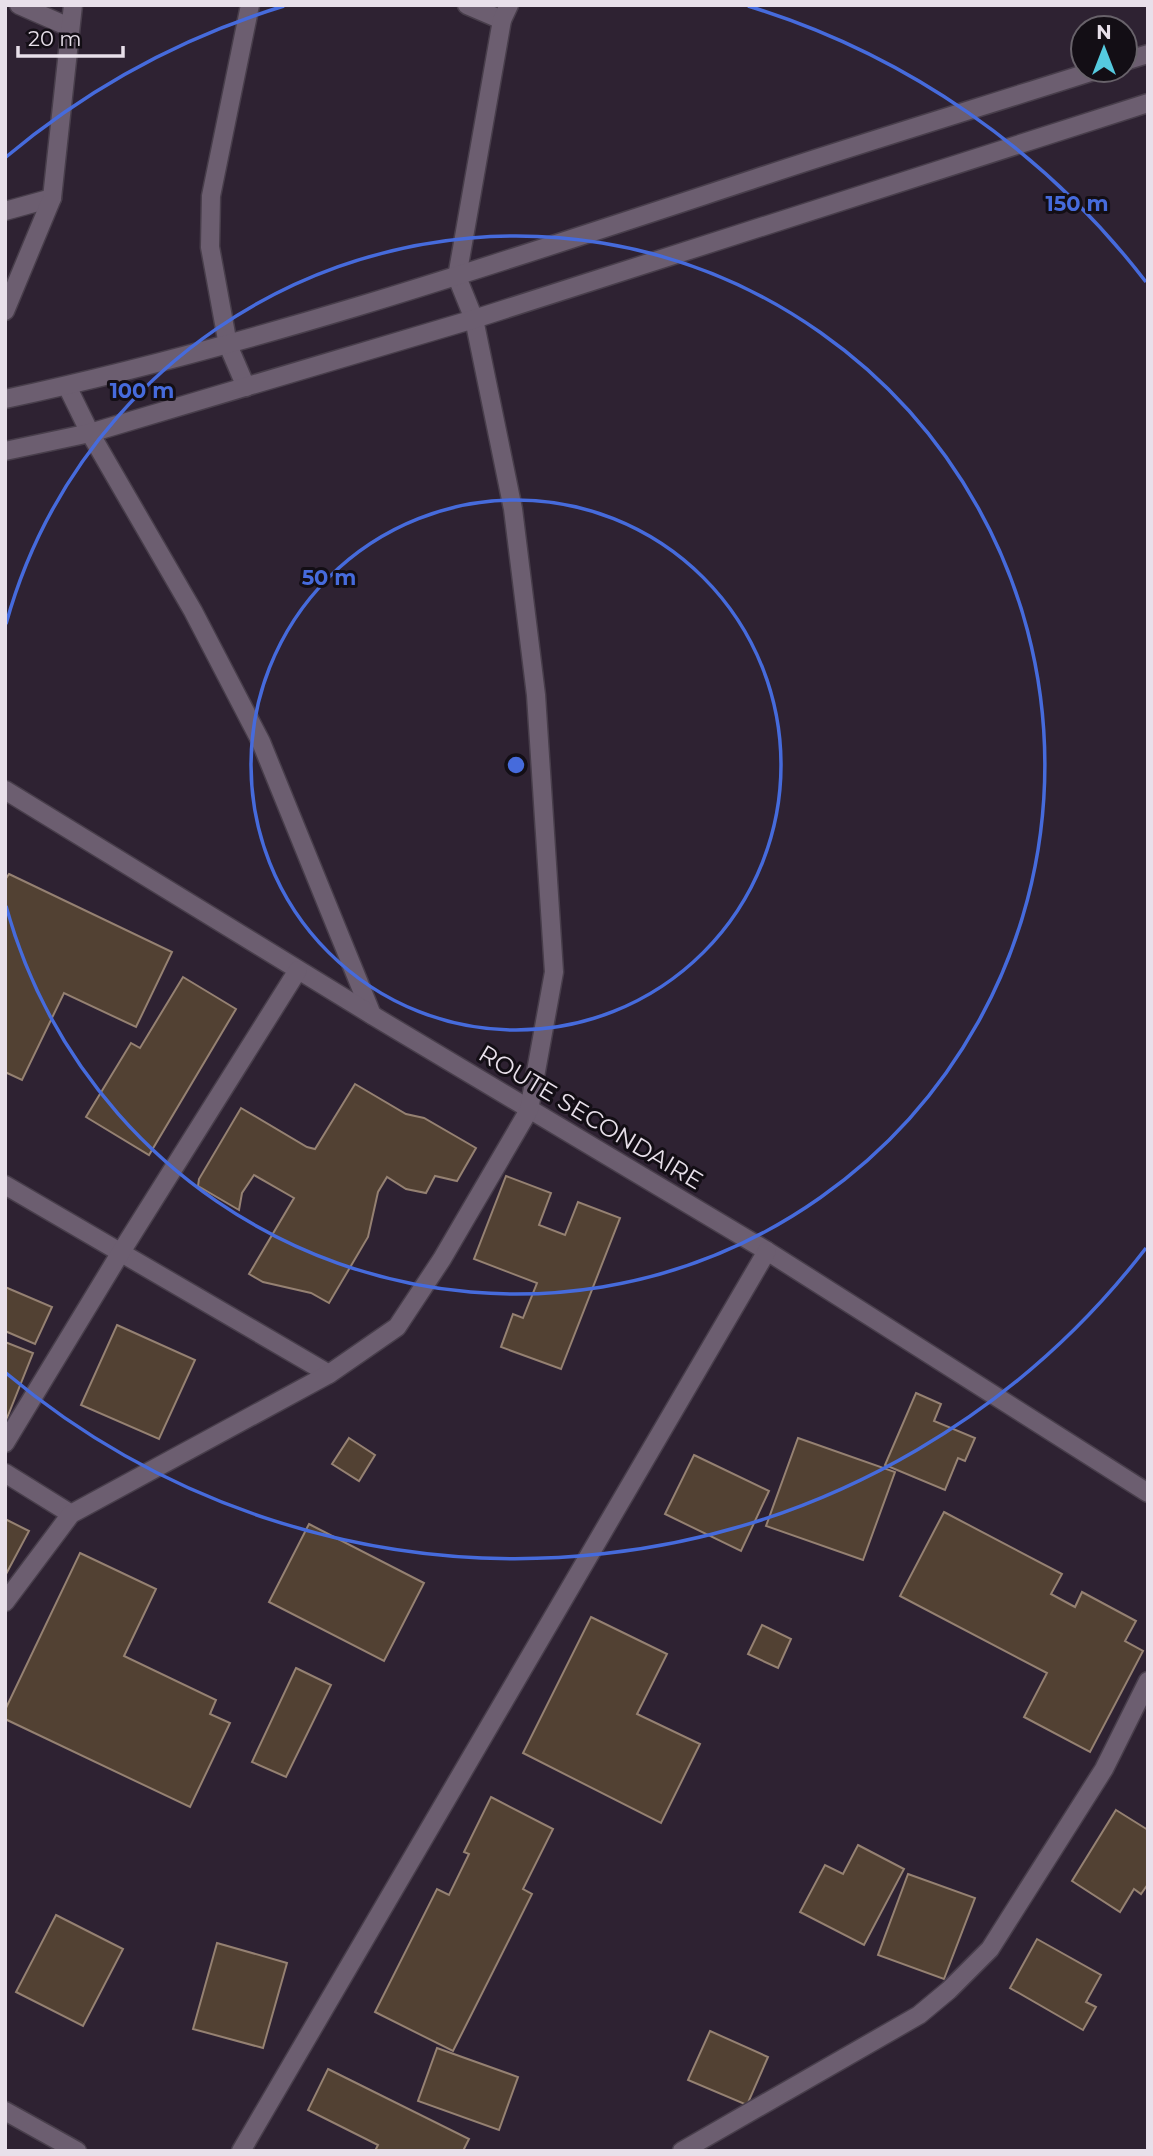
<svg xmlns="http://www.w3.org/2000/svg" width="1153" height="2156" viewBox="0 0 1153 2156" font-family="Montserrat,sans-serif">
<rect width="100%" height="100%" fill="#2e2232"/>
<!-- building -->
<g fill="#524133" stroke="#958172" stroke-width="2">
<path d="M 9,874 L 172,952 L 136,1027 L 64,993 L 22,1080 L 5,1072 L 5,880 Z"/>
<path d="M 183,977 L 236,1009 L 149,1155 L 86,1117 L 131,1043 L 140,1048 Z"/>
<path d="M 355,1084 L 406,1114 L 424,1118 L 476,1148 L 457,1181 L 435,1176 L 426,1193 L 406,1189 L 387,1177 L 378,1192 L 368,1237 L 329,1303 L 311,1293 L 263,1282 L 249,1274 L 294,1198 L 254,1175 L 242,1193 L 239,1210 L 198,1186 L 199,1179 L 241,1108 L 307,1147 L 315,1149 Z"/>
<path d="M 506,1176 L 551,1193 L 539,1225 L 565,1235 L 578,1202 L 620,1218 L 561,1369 L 501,1347 L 513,1314 L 523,1318 L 537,1283 L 474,1259 Z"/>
<path d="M 5,1287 L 52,1307 L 35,1344 L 5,1331 Z"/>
<path d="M 117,1325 L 195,1360 L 159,1439 L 81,1405 Z"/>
<path d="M 5,1342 L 33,1353 L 5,1423 Z"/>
<path d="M 916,1393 L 941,1404 L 934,1421 L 975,1438 L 965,1461 L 958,1458 L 945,1490 L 885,1465 Z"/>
<path d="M 349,1438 L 375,1455 L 359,1481 L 332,1464 Z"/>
<path d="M 798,1438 L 895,1472 L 863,1560 L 766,1526 Z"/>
<path d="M 694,1455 L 769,1491 L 741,1551 L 665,1514 Z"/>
<path d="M 944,1512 L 1062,1574 L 1051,1594 L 1075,1607 L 1082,1592 L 1136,1621 L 1125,1641 L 1143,1651 L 1090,1752 L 1024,1717 L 1047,1673 L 900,1596 Z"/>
<path d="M 5,1519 L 29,1531 L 5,1576 Z"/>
<path d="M 309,1524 L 424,1583 L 384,1661 L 269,1602 Z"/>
<path d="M 80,1553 L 156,1589 L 124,1656 L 216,1700 L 210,1714 L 230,1723 L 190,1807 L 5,1719 L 5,1710 Z"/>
<path d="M 591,1617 L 667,1654 L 637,1714 L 700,1744 L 661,1823 L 523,1753 Z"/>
<path d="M 762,1625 L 791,1639 L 778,1668 L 748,1654 Z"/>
<path d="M 296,1668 L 331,1685 L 286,1777 L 252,1762 Z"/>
<path d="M 491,1797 L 553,1829 L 523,1889 L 532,1894 L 453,2051 L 375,2012 L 437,1889 L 449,1895 L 469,1854 L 464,1852 Z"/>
<path d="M 1116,1810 L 1148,1830 L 1148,1884 L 1141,1894 L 1134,1889 L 1120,1912 L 1072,1881 Z"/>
<path d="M 858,1845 L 904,1869 L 864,1945 L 800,1912 L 825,1865 L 843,1874 Z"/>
<path d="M 908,1874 L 975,1898 L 944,1979 L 878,1955 Z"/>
<path d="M 56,1915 L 123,1949 L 83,2026 L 16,1992 Z"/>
<path d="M 1037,1939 L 1101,1975 L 1086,2002 L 1096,2007 L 1083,2030 L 1010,1988 Z"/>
<path d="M 217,1943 L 287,1963 L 263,2048 L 193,2029 Z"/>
<path d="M 710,2031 L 768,2057 L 747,2105 L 688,2080 Z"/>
<path d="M 437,2048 L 518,2077 L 499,2130 L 418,2101 Z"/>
<path d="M 328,2069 L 469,2139 L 463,2151 L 375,2151 L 378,2145 L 308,2110 Z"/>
</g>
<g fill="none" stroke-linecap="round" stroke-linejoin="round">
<defs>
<g id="minor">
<path d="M 19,5 L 69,27"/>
<path d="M 467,5 L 502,20"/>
<path d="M 5,211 L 52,198"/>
<path d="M 5,311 L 52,198 L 73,5"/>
<path d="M 67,386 L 90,433 L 193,611 L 261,742 L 372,1015"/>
<path d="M 246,387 L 228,345 L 210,247 L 211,196 L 250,5"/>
<path d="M 5,790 L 372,1015 L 767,1251 L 1148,1493"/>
<path d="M 5,1185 L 329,1374"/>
<path d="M 5,1443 L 121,1252 L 298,970"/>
<path d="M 5,1473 L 71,1514"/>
<path d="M 5,1602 L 71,1514 L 329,1374 L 397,1327 L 442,1259 L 529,1110 L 554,972 L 536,695 L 513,509 L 474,319 L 457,277 L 502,20 L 509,5"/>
<path d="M 5,2111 L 77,2151"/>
<path d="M 241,2151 L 767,1251"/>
<path d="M 682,2151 L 919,2015 L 949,1990 L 990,1949 L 1104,1769 L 1148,1681"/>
</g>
<g id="tertiary">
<path d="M 1125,61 L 1148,54"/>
<path d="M 5,399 C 265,343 517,257 769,174 C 878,138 987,105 1097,70"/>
<path d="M 5,451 L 90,433 L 474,319 L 1148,103"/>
</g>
</defs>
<!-- minor casing -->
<use href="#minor" stroke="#483e4b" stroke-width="21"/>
<!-- tertiary casing -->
<use href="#tertiary" stroke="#483e4b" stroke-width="21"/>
<!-- minor -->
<use href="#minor" stroke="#6c5e70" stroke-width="18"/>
<!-- tertiary -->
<use href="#tertiary" stroke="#6c5e70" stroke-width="18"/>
</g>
<!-- distance rings -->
<g fill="none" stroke="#466bdc" stroke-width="3.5">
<circle cx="516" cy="765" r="265"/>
<path d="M6 624A529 529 0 1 1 6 906"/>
<path d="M1146 1248A794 794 0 0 1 6 1373M6 157A794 794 0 0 1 284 6M748 6A794 794 0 0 1 1146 282"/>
</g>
<g text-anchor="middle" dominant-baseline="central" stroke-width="6" stroke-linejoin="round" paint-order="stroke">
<!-- street labels -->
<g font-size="24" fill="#e8e0ea" stroke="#130e15">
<text transform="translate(591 1117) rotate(31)">ROUTE SECONDAIRE</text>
</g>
</g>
<circle cx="516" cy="765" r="10" fill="#466bdc" stroke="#130e15" stroke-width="3.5"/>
<g font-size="21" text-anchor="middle" font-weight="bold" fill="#466bdc" stroke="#130e15" stroke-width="6" stroke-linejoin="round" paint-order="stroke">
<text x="1077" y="211">150 m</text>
<text x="142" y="398">100 m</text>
<text x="329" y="585">50 m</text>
</g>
<!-- border -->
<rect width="1153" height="2156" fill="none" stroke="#e8e0ea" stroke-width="14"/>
<!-- north arrow -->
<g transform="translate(1104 49)"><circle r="33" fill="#130e15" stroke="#68626a" stroke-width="2"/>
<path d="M0-5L12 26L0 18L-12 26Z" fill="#55cadf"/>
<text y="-10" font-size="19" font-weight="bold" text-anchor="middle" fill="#e8e0ea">N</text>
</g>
<!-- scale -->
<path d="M18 46v10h105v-10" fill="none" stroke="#e8e0ea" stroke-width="3.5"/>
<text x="28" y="46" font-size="21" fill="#e8e0ea" stroke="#130e15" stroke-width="5" paint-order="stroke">20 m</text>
</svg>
